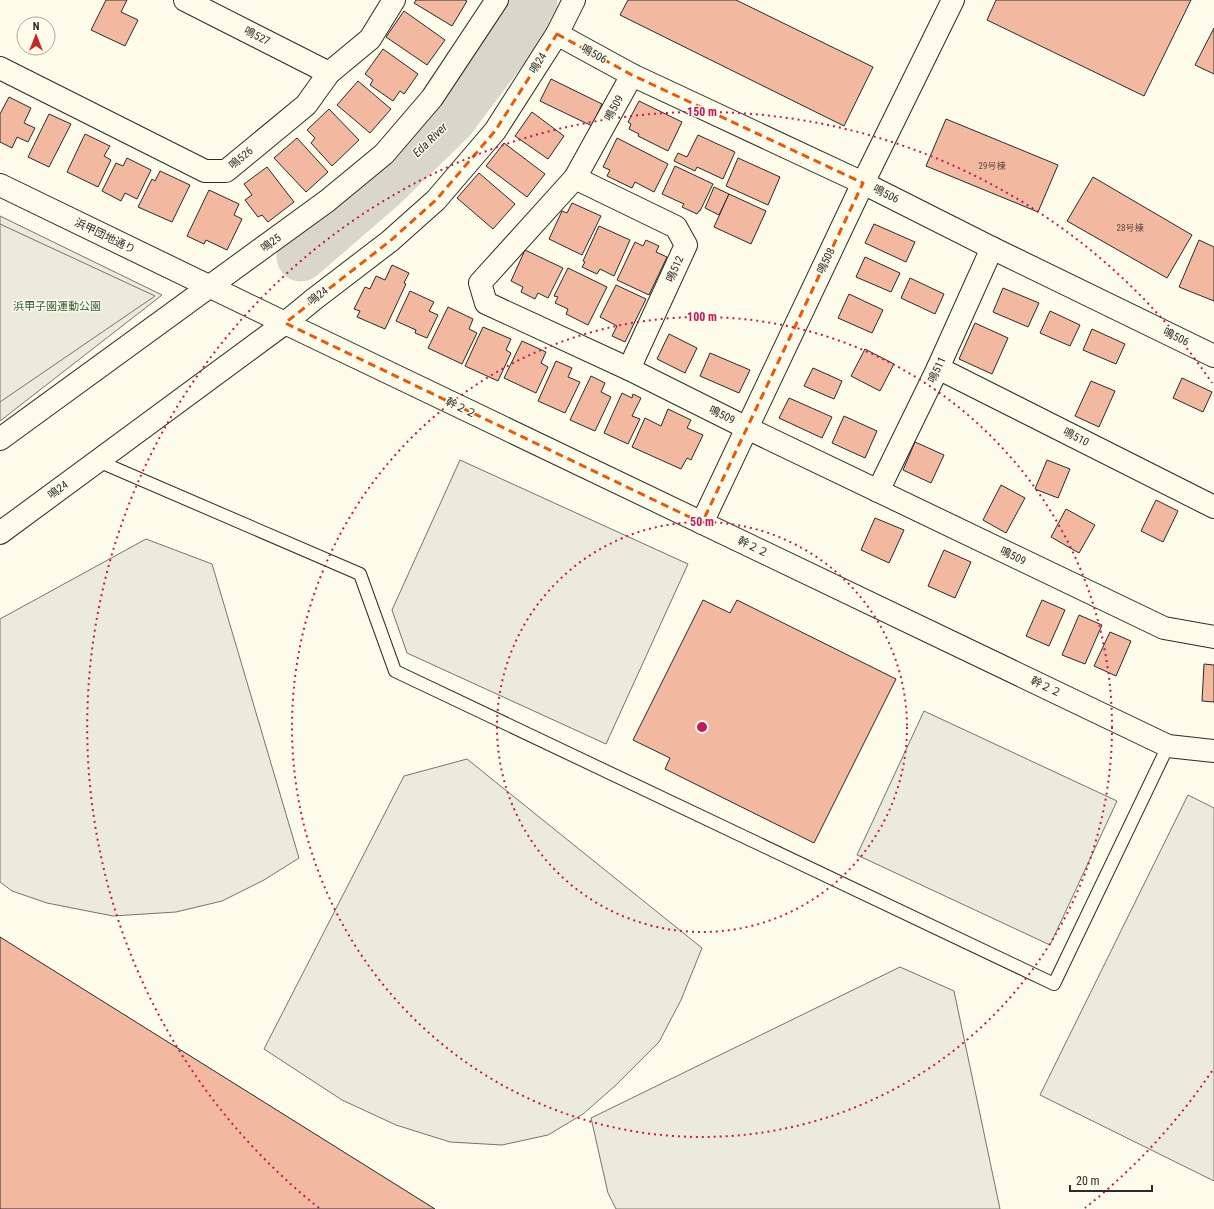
<svg xmlns="http://www.w3.org/2000/svg" width="1214" height="1209" viewBox="0 0 1214 1209" font-family="'Roboto Condensed','Noto Sans JP',sans-serif">
<rect width="100%" height="100%" fill="#fdfbea"/>
<!-- green -->
<g fill="#ecebdb" stroke="#74746e">
<path d="M 0,216 L 162,295 L 0,421 Z"/>
<path d="M 146,539 L 212,564 L 299,858 L 264,880 L 222,901 L 176,912 L 113,916 L 47,903 L 12,891 L 0,882 L 0,619 Z"/>
<path d="M 924,711 L 1117,801 L 1050,945 L 857,855 Z"/>
<path d="M 467,759 L 702,948 L 681,1000 L 659,1042 L 616,1085 L 583,1114 L 548,1135 L 502,1145 L 450,1142 L 396,1125 L 342,1100 L 264,1049 L 404,776 Z"/>
<path d="M 1188,795 L 1214,808 L 1214,1181 L 1040,1095 Z"/>
<path d="M 900,967 L 954,991 L 1000,1209 L 616,1209 L 608,1193 L 591,1118 Z"/>
</g>
<!-- parking -->
<g fill="#eceadb" stroke="#74746e">
<path d="M 0,224 L 155,296 L 0,402 Z"/>
<path d="M 460,460 L 688,564 L 606,744 L 407,653 L 392,610 Z"/>
</g>
<g fill="none" stroke-linecap="round" stroke-linejoin="round">
<!-- river -->
<path stroke="#d8d7c9" stroke-width="49" d="M 301,257 L 383,186 L 451,120 L 515,35 L 533,0"/>
</g>
<!-- building -->
<g fill="#f2b8a0" stroke="#2b2b2b">
<path d="M 106,0 L 127,0 L 121,12 L 138,20 L 125,46 L 91,30 Z"/>
<path d="M 416,0 L 465,0 L 467,1 L 452,26 L 414,3 Z"/>
<path d="M 628,0 L 736,0 L 873,67 L 844,126 L 620,15 Z"/>
<path d="M 996,0 L 1191,0 L 1144,96 L 987,20 Z"/>
<path d="M 404,11 L 445,40 L 427,65 L 386,37 Z"/>
<path d="M 1214,28 L 1214,74 L 1195,65 Z"/>
<path d="M 383,49 L 418,74 L 404,94 L 400,91 L 393,101 L 370,85 L 373,80 L 365,74 Z"/>
<path d="M 551,79 L 602,104 L 592,126 L 540,101 Z"/>
<path d="M 358,81 L 391,109 L 370,133 L 337,105 Z"/>
<path d="M 9,97 L 31,108 L 24,123 L 35,128 L 28,142 L 17,137 L 12,148 L 0,142 L 0,114 Z"/>
<path d="M 639,101 L 682,122 L 668,151 L 638,136 L 639,134 L 629,129 L 631,124 L 628,122 Z"/>
<path d="M 329,109 L 359,140 L 332,166 L 311,143 L 315,138 L 307,130 Z"/>
<path d="M 532,112 L 564,136 L 548,159 L 515,136 Z"/>
<path d="M 49,114 L 71,124 L 49,167 L 28,157 Z"/>
<path d="M 946,119 L 1058,165 L 1038,212 L 926,166 Z"/>
<path d="M 85,134 L 110,146 L 104,156 L 111,160 L 98,187 L 67,172 Z"/>
<path d="M 698,135 L 735,152 L 723,179 L 697,167 L 695,171 L 674,161 L 678,153 L 687,157 Z"/>
<path d="M 297,138 L 328,172 L 306,192 L 274,158 Z"/>
<path d="M 617,138 L 668,164 L 654,192 L 635,182 L 632,188 L 607,176 L 610,170 L 603,167 Z"/>
<path d="M 504,143 L 545,174 L 527,197 L 486,166 Z"/>
<path d="M 127,158 L 151,170 L 137,199 L 125,193 L 121,201 L 102,191 L 116,163 L 123,166 Z"/>
<path d="M 738,158 L 780,177 L 768,205 L 726,186 Z"/>
<path d="M 675,166 L 713,184 L 700,211 L 699,211 L 697,214 L 682,207 L 684,204 L 662,194 Z"/>
<path d="M 267,167 L 294,202 L 268,222 L 262,215 L 258,217 L 245,200 L 252,195 L 244,184 Z"/>
<path d="M 160,171 L 190,185 L 172,222 L 138,207 L 152,179 L 155,181 Z"/>
<path d="M 479,173 L 515,204 L 493,229 L 457,198 Z"/>
<path d="M 1093,177 L 1192,235 L 1167,278 L 1067,221 Z"/>
<path d="M 714,187 L 729,194 L 719,215 L 705,208 Z"/>
<path d="M 209,190 L 239,204 L 234,215 L 242,219 L 227,250 L 206,240 L 204,244 L 187,236 Z"/>
<path d="M 729,194 L 766,211 L 751,244 L 714,227 Z"/>
<path d="M 572,203 L 601,216 L 582,255 L 549,239 L 562,211 L 567,213 Z"/>
<path d="M 874,224 L 915,242 L 906,262 L 865,243 Z"/>
<path d="M 599,226 L 630,240 L 614,276 L 600,269 L 597,274 L 582,267 L 585,262 L 583,261 Z"/>
<path d="M 646,240 L 659,246 L 656,252 L 667,257 L 649,295 L 617,280 L 635,242 L 643,246 Z"/>
<path d="M 1199,240 L 1214,247 L 1214,301 L 1179,287 Z"/>
<path d="M 525,250 L 563,268 L 548,298 L 538,293 L 535,299 L 521,292 L 523,287 L 511,281 Z"/>
<path d="M 865,257 L 900,273 L 891,292 L 856,277 Z"/>
<path d="M 392,265 L 409,273 L 404,283 L 406,284 L 385,329 L 357,317 L 360,311 L 354,309 L 365,287 L 370,289 L 376,276 L 385,280 Z"/>
<path d="M 568,268 L 607,287 L 588,325 L 566,314 L 568,309 L 555,303 L 558,297 L 554,296 Z"/>
<path d="M 910,278 L 944,294 L 935,314 L 901,298 Z"/>
<path d="M 616,285 L 646,299 L 625,342 L 612,336 L 617,326 L 600,317 Z"/>
<path d="M 1003,288 L 1039,303 L 1028,327 L 993,312 Z"/>
<path d="M 410,291 L 434,302 L 429,311 L 438,315 L 427,338 L 415,333 L 416,330 L 396,321 Z"/>
<path d="M 849,294 L 883,310 L 872,333 L 838,318 Z"/>
<path d="M 448,307 L 473,319 L 469,329 L 477,333 L 462,364 L 428,348 Z"/>
<path d="M 1050,311 L 1080,325 L 1070,346 L 1040,333 Z"/>
<path d="M 975,323 L 1008,338 L 992,374 L 959,359 Z"/>
<path d="M 483,327 L 511,339 L 506,350 L 511,353 L 498,381 L 465,366 Z"/>
<path d="M 1092,329 L 1125,344 L 1116,364 L 1083,350 Z"/>
<path d="M 669,334 L 697,348 L 685,373 L 657,359 Z"/>
<path d="M 522,341 L 546,352 L 541,363 L 548,367 L 536,393 L 504,378 Z"/>
<path d="M 865,349 L 894,364 L 880,391 L 851,376 Z"/>
<path d="M 710,353 L 750,370 L 739,393 L 700,376 Z"/>
<path d="M 556,361 L 572,368 L 568,377 L 580,382 L 565,413 L 538,401 Z"/>
<path d="M 813,368 L 842,381 L 834,399 L 804,386 Z"/>
<path d="M 591,376 L 605,383 L 601,392 L 611,397 L 595,431 L 570,420 Z"/>
<path d="M 1182,378 L 1212,392 L 1203,412 L 1173,398 Z"/>
<path d="M 1091,381 L 1115,391 L 1099,427 L 1075,416 Z"/>
<path d="M 622,393 L 632,398 L 633,394 L 641,398 L 632,416 L 640,419 L 628,444 L 604,433 Z"/>
<path d="M 789,398 L 832,417 L 822,438 L 779,418 Z"/>
<path d="M 668,409 L 691,420 L 687,428 L 703,435 L 691,460 L 687,458 L 681,469 L 632,447 L 645,418 L 661,426 Z"/>
<path d="M 844,416 L 877,431 L 865,458 L 832,443 Z"/>
<path d="M 915,442 L 944,455 L 931,483 L 903,470 Z"/>
<path d="M 1047,460 L 1070,469 L 1058,498 L 1035,489 Z"/>
<path d="M 1001,485 L 1025,498 L 1006,533 L 983,520 Z"/>
<path d="M 1156,500 L 1178,511 L 1163,542 L 1141,531 Z"/>
<path d="M 1066,509 L 1095,525 L 1079,553 L 1051,537 Z"/>
<path d="M 875,518 L 904,530 L 889,563 L 861,550 Z"/>
<path d="M 944,550 L 971,562 L 955,598 L 928,586 Z"/>
<path d="M 703,600 L 730,613 L 737,600 L 896,679 L 814,843 L 665,769 L 670,758 L 633,740 Z"/>
<path d="M 1042,600 L 1065,610 L 1049,646 L 1026,636 Z"/>
<path d="M 1079,615 L 1102,625 L 1085,664 L 1062,655 Z"/>
<path d="M 1110,632 L 1131,641 L 1116,676 L 1094,666 Z"/>
<path d="M 1204,664 L 1214,665 L 1214,702 L 1202,701 Z"/>
<path d="M 0,937 L 435,1209 L 0,1209 Z"/>
</g>
<g fill="none" stroke-linecap="round" stroke-linejoin="round">
<defs>
<path id="service" d="M 98,461 L 360,574 L 395,671 L 1054,984 L 1168,746"/>
<g id="minor">
<path d="M 185,0 L 329,73"/>
<path d="M 557,34 L 632,75 L 863,183 L 992,248 L 1214,356"/>
<path d="M 0,68 L 205,171 L 226,171 L 306,105 L 329,73 L 370,39 L 394,0"/>
<path d="M 632,75 L 575,178 L 480,283 L 486,303 L 629,369 L 747,428 L 1164,628 L 1214,637"/>
<path d="M 575,178 L 676,227 L 686,245 L 629,369"/>
<path d="M 938,368 L 1214,507"/>
<path d="M 0,439 L 327,201 L 384,154 L 432,98 L 497,0"/>
<path d="M 878,491 L 938,368 L 992,248"/>
<path d="M 702,523 L 863,183 L 953,0"/>
<path d="M 0,533 L 285,323 L 313,300 L 390,241 L 436,200 L 495,131 L 557,34 L 574,0"/>
</g>
<path id="tertiary" d="M 0,185 L 285,323 L 1168,746 L 1214,751"/>
</defs>
<!-- service casing -->
<use href="#service" stroke="#2b2b2b" stroke-width="14"/>
<!-- minor casing -->
<use href="#minor" stroke="#2b2b2b" stroke-width="24"/>
<!-- tertiary casing -->
<use href="#tertiary" stroke="#2b2b2b" stroke-width="24"/>
<!-- service -->
<use href="#service" stroke="#fdfbea" stroke-width="12"/>
<!-- minor -->
<use href="#minor" stroke="#fdfbea" stroke-width="22"/>
<!-- tertiary -->
<use href="#tertiary" stroke="#fdfbea" stroke-width="22"/>
</g>
<!-- marked area -->
<path fill="none" stroke="#e8590c" stroke-width="3" stroke-dasharray="8 5" stroke-linejoin="round" d="M 557,34 L 632,75 L 863,183 L 702,523 L 285,323 L 390,241 L 436,200 L 495,131 Z"/>
<!-- distance rings -->
<g fill="none" stroke="#c2185b" stroke-width="2" stroke-dasharray="2 4">
<circle cx="702" cy="727" r="205"/>
<circle cx="702" cy="727" r="410"/>
<path d="M1212 1071A615 615 0 0 1 1085 1208M319 1208A615 615 0 1 1 1212 383"/>
</g>
<g text-anchor="middle" dominant-baseline="central" stroke-width="3" stroke-linejoin="round" paint-order="stroke">
<!-- number labels -->
<g font-size="9" fill="#5d4e48">
<text x="992" y="166">29号棟</text>
<text x="1130" y="228">28号棟</text>
</g>
<!-- street labels -->
<g font-size="11" fill="#2b2b2b" stroke="#fdfbea">
<text transform="translate(257 36) rotate(27)">鳴527</text>
<text transform="translate(594 54) rotate(29)">鳴506</text>
<text transform="translate(538 63) rotate(-58)">鳴24</text>
<text transform="translate(614 108) rotate(-61)">鳴509</text>
<text transform="translate(241 158) rotate(-40)">鳴526</text>
<text transform="translate(886 194) rotate(27)">鳴506</text>
<text transform="translate(105 236) rotate(26)">浜甲団地通り</text>
<text transform="translate(271 243) rotate(-36)">鳴25</text>
<text transform="translate(826 261) rotate(-65)">鳴508</text>
<text transform="translate(675 269) rotate(-66)">鳴512</text>
<text transform="translate(318 296) rotate(-38)">鳴24</text>
<text transform="translate(1176 337) rotate(26)">鳴506</text>
<text transform="translate(937 370) rotate(-65)">鳴511</text>
<text transform="translate(461 408) rotate(26)">幹２２</text>
<text transform="translate(722 415) rotate(26)">鳴509</text>
<text transform="translate(1076 437) rotate(27)">鳴510</text>
<text transform="translate(58 490) rotate(-36)">鳴24</text>
<text transform="translate(753 547) rotate(26)">幹２２</text>
<text transform="translate(1013 556) rotate(26)">鳴509</text>
<text transform="translate(1046 687) rotate(26)">幹２２</text>
</g>
<!-- park labels -->
<g font-size="11" fill="#34623c" stroke="#fdfbea">
<text x="57" y="306">浜甲子園運動公園</text>
</g>
<!-- water labels -->
<g font-size="12" font-style="italic" fill="#2b2b2b" stroke="#fdfbea">
<text transform="translate(430 140) rotate(-44)">Eda River</text>
</g>
</g>
<circle cx="702" cy="727" r="6" fill="#c2185b" stroke="#fdfbea" stroke-width="2"/>
<g font-size="12" text-anchor="middle" font-weight="bold" fill="#c2185b" stroke="#fdfbea" stroke-width="3" stroke-linejoin="round" paint-order="stroke">
<text x="702" y="116">150 m</text>
<text x="702" y="321">100 m</text>
<text x="702" y="526">50 m</text>
</g>
<!-- north arrow -->
<g transform="translate(36 36)"><circle r="19" fill="#fdfbea" stroke="#a9a89e"/>
<path d="M0-3L7 15L0 10L-7 15Z" fill="#c62828"/>
<text y="-6" font-size="11" font-weight="bold" text-anchor="middle" fill="#2b2b2b">N</text>
</g>
<!-- scale -->
<path d="M1070 1185v6h82v-6" fill="none" stroke="#2b2b2b" stroke-width="2"/>
<text x="1076" y="1185" font-size="12" fill="#2b2b2b" stroke="#fdfbea" stroke-width="3" paint-order="stroke">20 m</text>
</svg>
